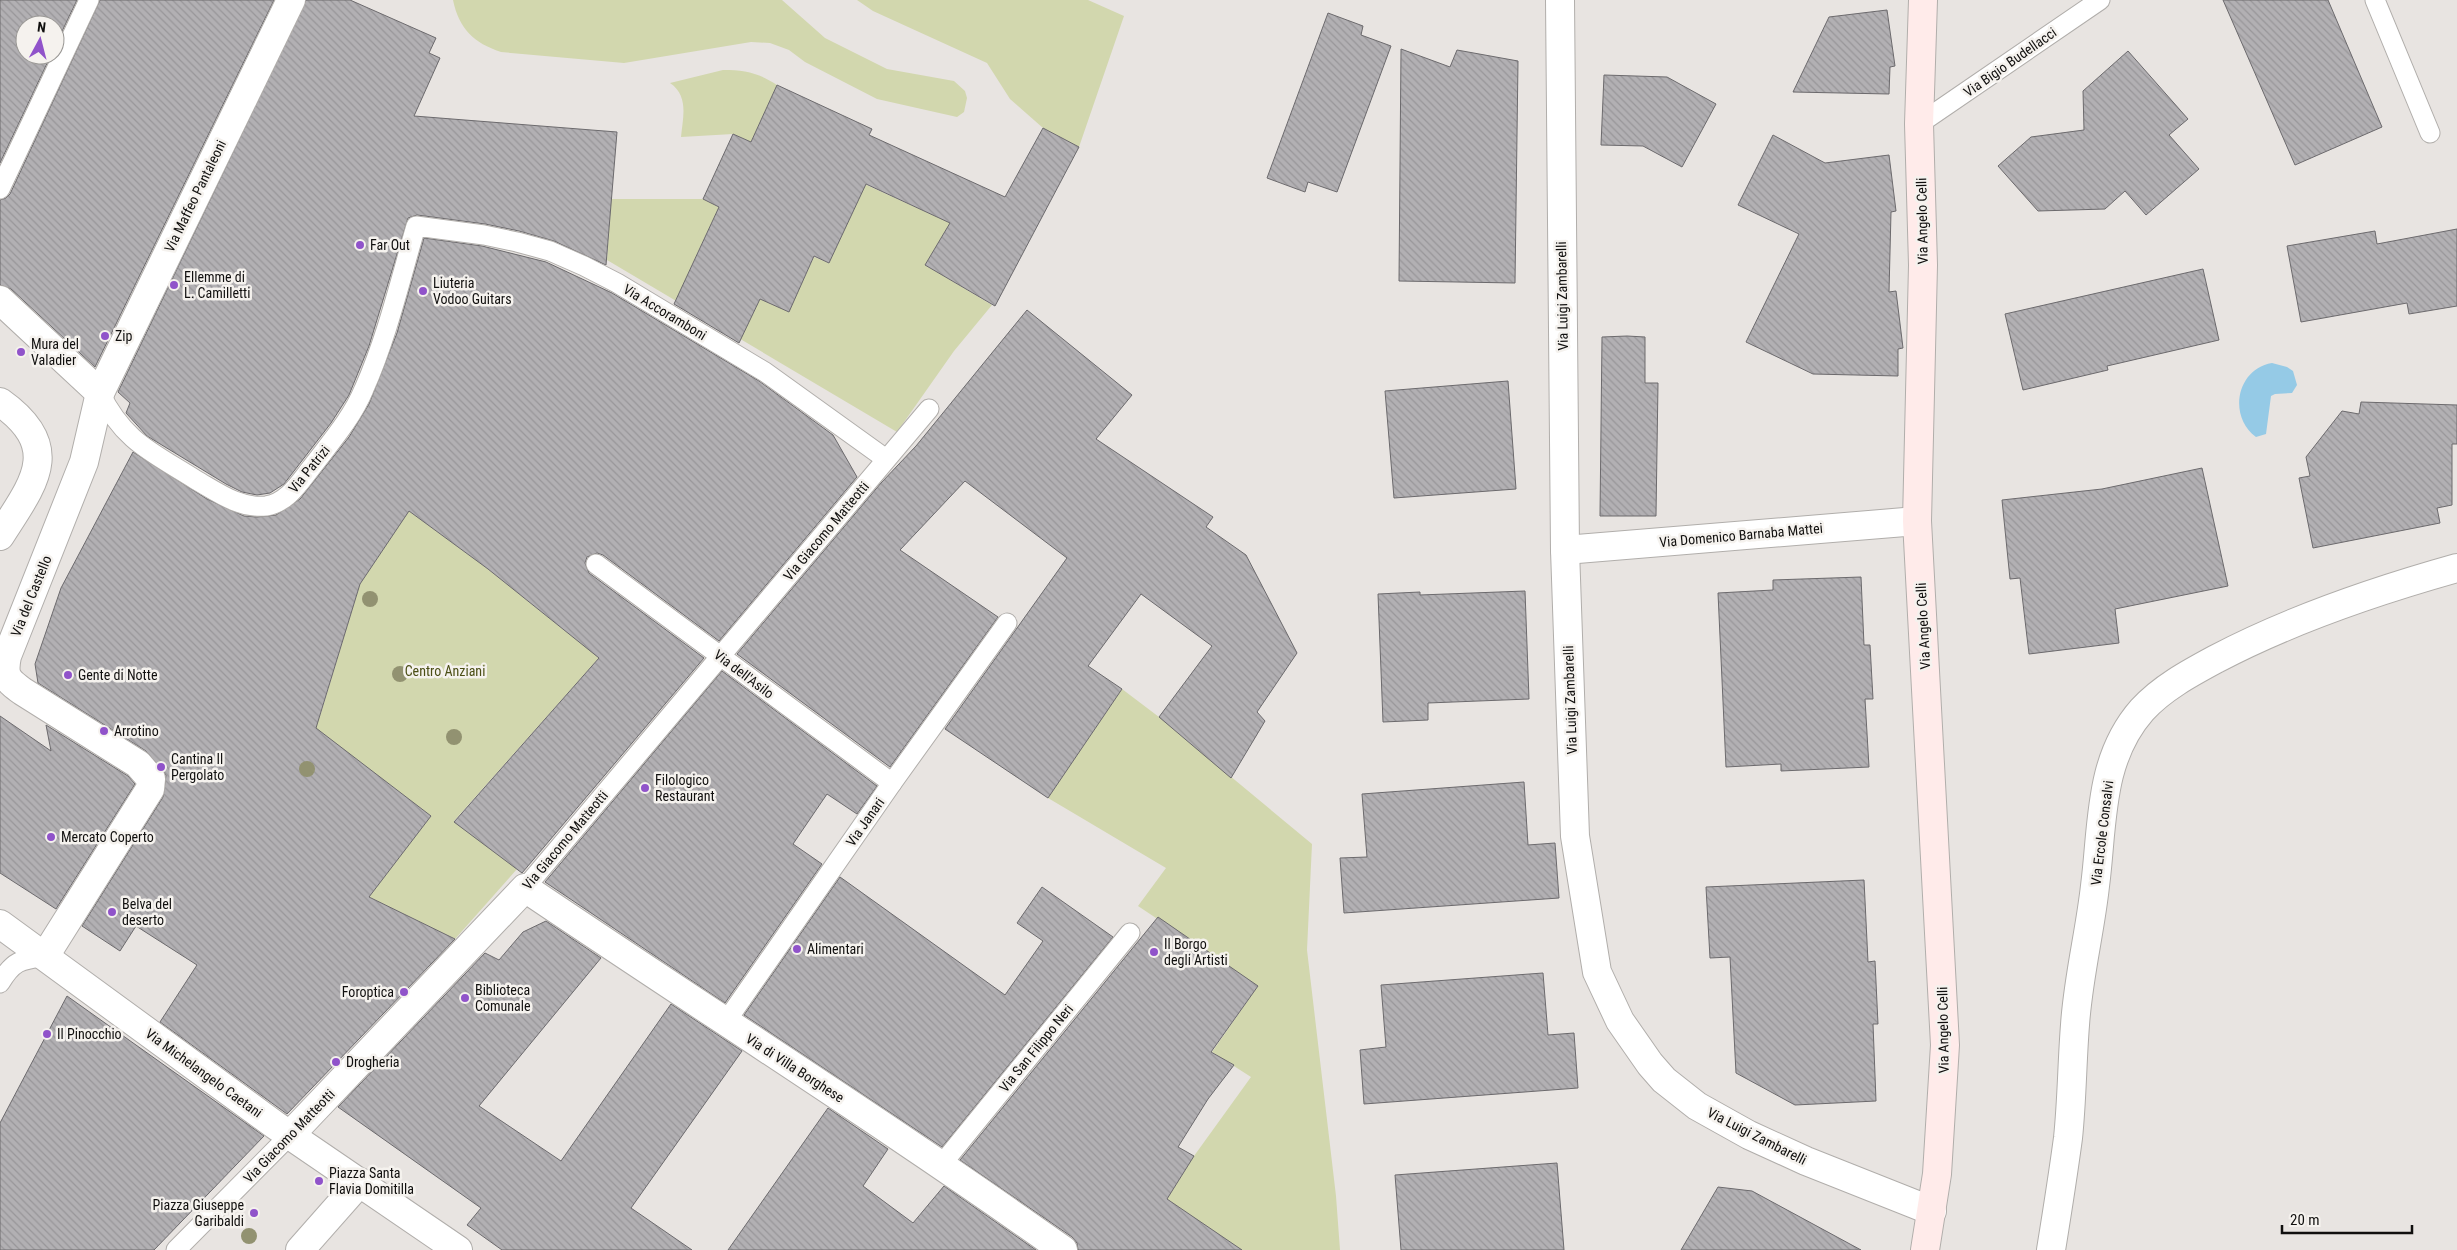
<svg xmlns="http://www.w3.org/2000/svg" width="2457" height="1250" viewBox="0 0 2457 1250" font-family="'Roboto Condensed',sans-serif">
<defs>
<pattern id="building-back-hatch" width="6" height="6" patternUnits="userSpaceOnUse" patternTransform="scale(1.25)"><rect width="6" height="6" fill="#b2b0b3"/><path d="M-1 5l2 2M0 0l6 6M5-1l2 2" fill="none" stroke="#989699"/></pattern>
</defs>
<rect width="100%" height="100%" fill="#e8e4e1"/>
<!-- green -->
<g fill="#d2d7ae">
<path d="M 453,0 L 782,0 L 825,38 L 887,69 L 954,81 L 965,91 L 967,98 L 964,112 L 957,117 L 877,99 L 805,62 L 789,50 L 770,43 L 751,42 L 624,63 L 501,52 C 474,43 459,29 453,0 Z"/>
<path d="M 857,0 L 1088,0 L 1124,16 L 1079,147 L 1043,128 L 1010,99 L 987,63 L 873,11 Z"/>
<path d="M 723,70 C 745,70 759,73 777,85 L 751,142 L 733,134 L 681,137 C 683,117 689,96 670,83 Z"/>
<path d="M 851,178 L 935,216 L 952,220 L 925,265 L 992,305 L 954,351 L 897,432 L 607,260 L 611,199 L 703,199 L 719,207 L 691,267 L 708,296 L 752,316 L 760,299 L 789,311 L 814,257 L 829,263 L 859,198 Z"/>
<path d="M 409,511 L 488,569 L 565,631 L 605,651 L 454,821 L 517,869 L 455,939 L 369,897 L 431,816 L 344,750 L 280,799 L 321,713 L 360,584 Z"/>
<path d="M 1122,689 L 1159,717 L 1312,844 L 1307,950 L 1336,1196 L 1340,1250 L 1218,1250 L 1213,1231 L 1167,1199 L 1194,1156 L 1251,1077 L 1212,1052 L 1258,986 L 1138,906 L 1166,868 L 1048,798 Z"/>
</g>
<!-- water -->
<path fill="#95cae6" d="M 2272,363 L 2287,367 L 2293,371 L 2297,385 L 2292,393 L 2275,394 L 2271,396 L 2266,434 L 2256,437 C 2228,417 2236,369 2272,363 Z"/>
<!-- building -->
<g fill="url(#building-back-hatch)" stroke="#6c6a6d">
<path d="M 0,0 L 77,0 L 55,46 L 55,25 L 25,25 L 25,55 L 51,55 L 0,163 Z"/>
<path d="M 100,0 L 274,0 L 95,367 L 11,289 L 0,285 L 0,200 L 6,198 L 10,194 Z"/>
<path d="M 306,0 L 350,0 L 436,38 L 429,53 L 440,58 L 414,116 L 617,132 L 606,265 L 554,241 L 519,231 L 485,224 L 417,215 L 408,218 L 369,346 L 349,395 L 331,423 L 284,484 L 270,493 L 257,495 L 242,492 L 226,484 L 147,436 L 126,413 L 130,403 L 118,392 Z"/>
<path d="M 2223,0 L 2328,0 L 2382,127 L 2295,165 Z"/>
<path d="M 1887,10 L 1895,66 L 1890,67 L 1889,94 L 1793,92 L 1829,17 Z"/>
<path d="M 1328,13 L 1363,26 L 1361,35 L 1391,46 L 1337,192 L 1308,182 L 1305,192 L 1267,178 Z"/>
<path d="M 1401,49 L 1450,67 L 1457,50 L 1518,61 L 1515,283 L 1399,281 Z"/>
<path d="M 2128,51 L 2188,119 L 2169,135 L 2199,169 L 2146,215 L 2125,191 L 2105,209 L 2038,211 L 1998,166 L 2031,137 L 2084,130 L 2083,91 Z"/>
<path d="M 1604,75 L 1667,77 L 1716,104 L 1682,167 L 1643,146 L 1601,145 Z"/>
<path d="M 777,85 L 872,129 L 869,135 L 1005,197 L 1043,128 L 1079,147 L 995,306 L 925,265 L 950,223 L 866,184 L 829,263 L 814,256 L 789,312 L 760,299 L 739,343 L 674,304 L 719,207 L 703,199 L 733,134 L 751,142 Z"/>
<path d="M 1773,135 L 1825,163 L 1889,155 L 1896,211 L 1891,212 L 1889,292 L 1896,291 L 1903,348 L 1898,349 L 1898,376 L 1813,374 L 1746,342 L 1799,234 L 1738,205 Z"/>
<path d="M 2457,229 L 2457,306 L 2409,314 L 2407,303 L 2301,322 L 2287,246 L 2375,231 L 2377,244 Z"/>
<path d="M 424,238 L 482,246 L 546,262 L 612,293 L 759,381 L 833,435 L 857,477 L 719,641 L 603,555 L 597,553 L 587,557 L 585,563 L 589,573 L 704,658 L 522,873 L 454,822 L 599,658 L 488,569 L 409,511 L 360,584 L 316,728 L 431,816 L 369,897 L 455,939 L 287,1114 L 160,1022 L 197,965 L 136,926 L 120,951 L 82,926 L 163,797 L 166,775 L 146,751 L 38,683 L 35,664 L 61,588 L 133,452 L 207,499 L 244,516 L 257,517 L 276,515 L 300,499 L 349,437 L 369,404 L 397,333 Z"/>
<path d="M 2203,269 L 2219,340 L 2107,366 L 2108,370 L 2023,390 L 2005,314 Z"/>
<path d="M 1027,310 L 1132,395 L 1096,439 L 1213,517 L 1206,527 L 1246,555 L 1297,653 L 1257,712 L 1265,721 L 1231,778 L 1159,717 L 1212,646 L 1141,594 L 1088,666 L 1122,689 L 1048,798 L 945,729 L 1067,558 L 965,481 L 900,550 L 998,617 L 890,767 L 737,654 L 881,483 L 916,446 Z"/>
<path d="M 1627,336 L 1645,337 L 1645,383 L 1658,383 L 1656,516 L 1600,516 L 1602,337 Z"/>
<path d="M 1508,381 L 1516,489 L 1394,498 L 1385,391 Z"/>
<path d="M 2361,402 L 2457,405 L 2457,444 L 2452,444 L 2452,505 L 2437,508 L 2440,523 L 2313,548 L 2299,478 L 2310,476 L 2306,457 L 2342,411 L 2359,414 Z"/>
<path d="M 2202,468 L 2228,586 L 2115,609 L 2119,643 L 2029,654 L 2020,578 L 2010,579 L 2002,500 L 2102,489 Z"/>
<path d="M 1861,577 L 1864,645 L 1870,645 L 1873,699 L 1865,699 L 1869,767 L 1781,771 L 1781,764 L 1726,767 L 1718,593 L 1773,590 L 1773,580 Z"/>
<path d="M 1525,591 L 1529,699 L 1428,703 L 1428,720 L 1383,722 L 1378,594 L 1420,592 L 1420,595 Z"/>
<path d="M 722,671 L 877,786 L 857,814 L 827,794 L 793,844 L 822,864 L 725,1003 L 545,882 Z"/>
<path d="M 0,716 L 51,751 L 46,725 L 128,776 L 135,784 L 56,909 L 0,873 Z"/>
<path d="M 1524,782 L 1528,845 L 1555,843 L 1559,898 L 1344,913 L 1340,858 L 1367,857 L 1362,794 Z"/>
<path d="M 840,877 L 1005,995 L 1043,941 L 1017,923 L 1042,887 L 1113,937 L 942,1147 L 744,1015 Z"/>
<path d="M 1864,880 L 1868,962 L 1875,961 L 1878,1024 L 1873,1024 L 1876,1101 L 1795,1105 L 1736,1073 L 1730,957 L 1710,958 L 1706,887 Z"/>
<path d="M 1158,917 L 1258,986 L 1211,1052 L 1234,1065 L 1208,1099 L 1178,1147 L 1194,1156 L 1167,1199 L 1242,1250 L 1078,1250 L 1077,1243 L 1072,1237 L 960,1160 Z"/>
<path d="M 546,921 L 601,958 L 479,1106 L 561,1161 L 671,1004 L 742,1051 L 631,1208 L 692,1250 L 502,1250 L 467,1225 L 481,1208 L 338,1107 L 485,953 L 499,960 L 523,932 Z"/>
<path d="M 1543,973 L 1548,1035 L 1574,1033 L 1578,1088 L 1364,1104 L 1360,1050 L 1386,1047 L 1381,985 Z"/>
<path d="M 67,996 L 264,1136 L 154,1250 L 0,1250 L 0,1123 Z"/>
<path d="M 828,1108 L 888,1149 L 863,1186 L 913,1223 L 944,1186 L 1036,1250 L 728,1250 Z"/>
<path d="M 1557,1163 L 1564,1250 L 1401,1250 L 1395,1175 Z"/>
<path d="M 1718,1187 L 1752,1191 L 1861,1250 L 1681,1250 Z"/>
</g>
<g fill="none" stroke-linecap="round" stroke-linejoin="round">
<defs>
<g id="service">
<path d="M 2375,0 L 2430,133"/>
<path d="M 1919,124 L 2100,0"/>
<path d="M 0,189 L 89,0"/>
<path d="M 100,393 C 124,442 152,452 196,480 C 217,492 240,509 266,506 C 287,503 299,483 311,468 C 330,443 352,418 364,389 C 387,337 400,281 416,226 L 484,235 L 517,242 L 550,251 L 584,266 L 617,283 L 765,372 L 886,459"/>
<path d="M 596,564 L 892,783"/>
<path d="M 525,888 L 929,409"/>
<path d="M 0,983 C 13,961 20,960 45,956"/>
<path d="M 725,1023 L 892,783 L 1007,623"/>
<path d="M 942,1164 L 1130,933"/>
<path d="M 176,1250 L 290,1135"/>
</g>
<g id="minor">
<path d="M 1560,0 L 1565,550 L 1575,836 L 1597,972 L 1620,1021 L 1650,1064 L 1664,1080 L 1697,1106 L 1749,1135 L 1806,1161 L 1932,1211"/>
<path d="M 0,300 L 100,393"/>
<path d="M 0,402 C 65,448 33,484 0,536"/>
<path d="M 1565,550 L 1917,521"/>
<path d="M 0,924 L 275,1125 L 458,1250"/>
<path d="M 45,956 L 150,789 L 151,779 L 138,764 L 22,691 C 7,680 3,676 7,656 L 84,462 L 100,393 L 291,0"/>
<path d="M 290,1135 L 525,888 C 704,1009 887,1125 1063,1250"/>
<path d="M 300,1250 L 360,1182"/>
<path d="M 2051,1250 C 2057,1213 2063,1175 2068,1138 C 2072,1100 2072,1063 2075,1025 C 2078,978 2090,932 2095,886 C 2103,825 2098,760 2142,710 C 2162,688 2190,673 2216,659 C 2292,619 2375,591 2457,568"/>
</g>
<path id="secondary" d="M 1923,0 L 1919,124 L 1923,265 L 1917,521 L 1945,1045 L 1937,1174 L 1925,1250"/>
</defs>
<!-- service casing -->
<use href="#service" stroke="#b1aeab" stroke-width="21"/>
<!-- minor casing -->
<use href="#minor" stroke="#b1aeab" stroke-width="30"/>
<!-- secondary casing -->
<use href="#secondary" stroke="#b1aeab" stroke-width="30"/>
<!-- service -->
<use href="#service" stroke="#fff" stroke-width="19"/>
<!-- minor -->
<use href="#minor" stroke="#fff" stroke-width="28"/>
<!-- secondary -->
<use href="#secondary" stroke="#ffebea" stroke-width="28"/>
</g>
<!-- trees -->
<g fill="#929271">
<circle cx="370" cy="599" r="8"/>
<circle cx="400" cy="674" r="8"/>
<circle cx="454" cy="737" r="8"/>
<circle cx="307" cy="769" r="8"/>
<circle cx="249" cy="1236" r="8"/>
</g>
<!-- markers -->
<g fill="#9053ca" stroke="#f5f2ee" stroke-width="2">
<circle cx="360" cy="245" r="5"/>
<circle cx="174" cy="285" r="5"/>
<circle cx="423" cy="291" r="5"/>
<circle cx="105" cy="336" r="5"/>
<circle cx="21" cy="352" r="5"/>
<circle cx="68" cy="675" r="5"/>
<circle cx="104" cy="731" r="5"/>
<circle cx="161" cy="767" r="5"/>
<circle cx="645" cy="788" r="5"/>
<circle cx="51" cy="837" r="5"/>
<circle cx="112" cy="912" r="5"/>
<circle cx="797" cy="949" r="5"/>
<circle cx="1154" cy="952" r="5"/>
<circle cx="404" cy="992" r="5"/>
<circle cx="465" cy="998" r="5"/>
<circle cx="47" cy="1034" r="5"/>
<circle cx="336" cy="1062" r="5"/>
<circle cx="319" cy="1181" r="5"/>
<circle cx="254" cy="1213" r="5"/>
</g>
<g text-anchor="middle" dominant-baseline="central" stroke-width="5" stroke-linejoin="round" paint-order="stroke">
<!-- street labels -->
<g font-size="14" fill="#100f0e" stroke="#f5f2ee">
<text transform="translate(2010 62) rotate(-35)">Via Bigio Budellacci</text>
<text transform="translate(195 196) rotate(-64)">Via Maffeo Pantaleoni</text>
<text transform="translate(1922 221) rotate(-91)">Via Angelo Celli</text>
<text transform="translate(1562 296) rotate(-91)">Via Luigi Zambarelli</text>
<text transform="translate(665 312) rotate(31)">Via Accoramboni</text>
<text transform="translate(309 469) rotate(-51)">Via Patrizi</text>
<text transform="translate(826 531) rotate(-50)">Via Giacomo Matteotti</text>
<text transform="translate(1741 535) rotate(-5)">Via Domenico Barnaba Mattei</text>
<text transform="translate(31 596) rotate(-68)">Via del Castello</text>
<text transform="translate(1923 626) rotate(-93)">Via Angelo Celli</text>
<text transform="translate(744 674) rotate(37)">Via dell'Asilo</text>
<text transform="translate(1570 700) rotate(-92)">Via Luigi Zambarelli</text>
<text transform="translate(865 822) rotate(-55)">Via Janari</text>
<text transform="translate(2102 833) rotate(-83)">Via Ercole Consalvi</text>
<text transform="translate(565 840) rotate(-50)">Via Giacomo Matteotti</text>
<text transform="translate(1943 1030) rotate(-91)">Via Angelo Celli</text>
<text transform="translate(1036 1048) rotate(-51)">Via San Filippo Neri</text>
<text transform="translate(795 1068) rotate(33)">Via di Villa Borghese</text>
<text transform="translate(204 1073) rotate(36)">Via Michelangelo Caetani</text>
<text transform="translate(289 1136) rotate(-46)">Via Giacomo Matteotti</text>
<text transform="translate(1757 1136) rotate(27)">Via Luigi Zambarelli</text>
</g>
<!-- poi labels -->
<g font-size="14" fill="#100f0e" stroke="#f5f2ee" text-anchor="start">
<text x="370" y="245">Far Out</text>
<text x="184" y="277">Ellemme di<tspan x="184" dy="16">L. Camilletti</tspan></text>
<text x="433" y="283">Liuteria<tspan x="433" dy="16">Vodoo Guitars</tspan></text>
<text x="115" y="336">Zip</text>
<text x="31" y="344">Mura del<tspan x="31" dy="16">Valadier</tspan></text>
<text x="78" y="675">Gente di Notte</text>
<text x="114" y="731">Arrotino</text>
<text x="171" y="759">Cantina Il<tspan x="171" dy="16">Pergolato</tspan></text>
<text x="655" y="780">Filologico<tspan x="655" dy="16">Restaurant</tspan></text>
<text x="61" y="837">Mercato Coperto</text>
<text x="122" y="904">Belva del<tspan x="122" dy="16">deserto</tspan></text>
<text x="1164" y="944">Il Borgo<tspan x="1164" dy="16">degli Artisti</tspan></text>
<text x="807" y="949">Alimentari</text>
<text x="475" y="990">Biblioteca<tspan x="475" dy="16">Comunale</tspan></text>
<text x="394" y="992" text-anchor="end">Foroptica</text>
<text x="57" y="1034">Il Pinocchio</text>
<text x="346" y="1062">Drogheria</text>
<text x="329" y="1173">Piazza Santa<tspan x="329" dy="16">Flavia Domitilla</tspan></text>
<text x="244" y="1205" text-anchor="end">Piazza Giuseppe<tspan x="244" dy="16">Garibaldi</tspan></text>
</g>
<!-- park labels -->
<g font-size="14" fill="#4b4e15" stroke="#f5f2ee">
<text x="445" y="671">Centro Anziani</text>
</g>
</g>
<!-- north arrow -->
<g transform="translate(40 40) rotate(7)"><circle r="24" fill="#f5f2ee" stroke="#999794"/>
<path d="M0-4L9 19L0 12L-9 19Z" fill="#9053ca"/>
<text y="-8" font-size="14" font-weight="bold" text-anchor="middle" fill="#100f0e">N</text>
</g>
<!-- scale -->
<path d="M2282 1225v8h130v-8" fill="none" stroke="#100f0e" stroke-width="2.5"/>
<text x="2290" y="1225" font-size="15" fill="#100f0e" stroke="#f5f2ee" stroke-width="4" paint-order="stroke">20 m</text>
</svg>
